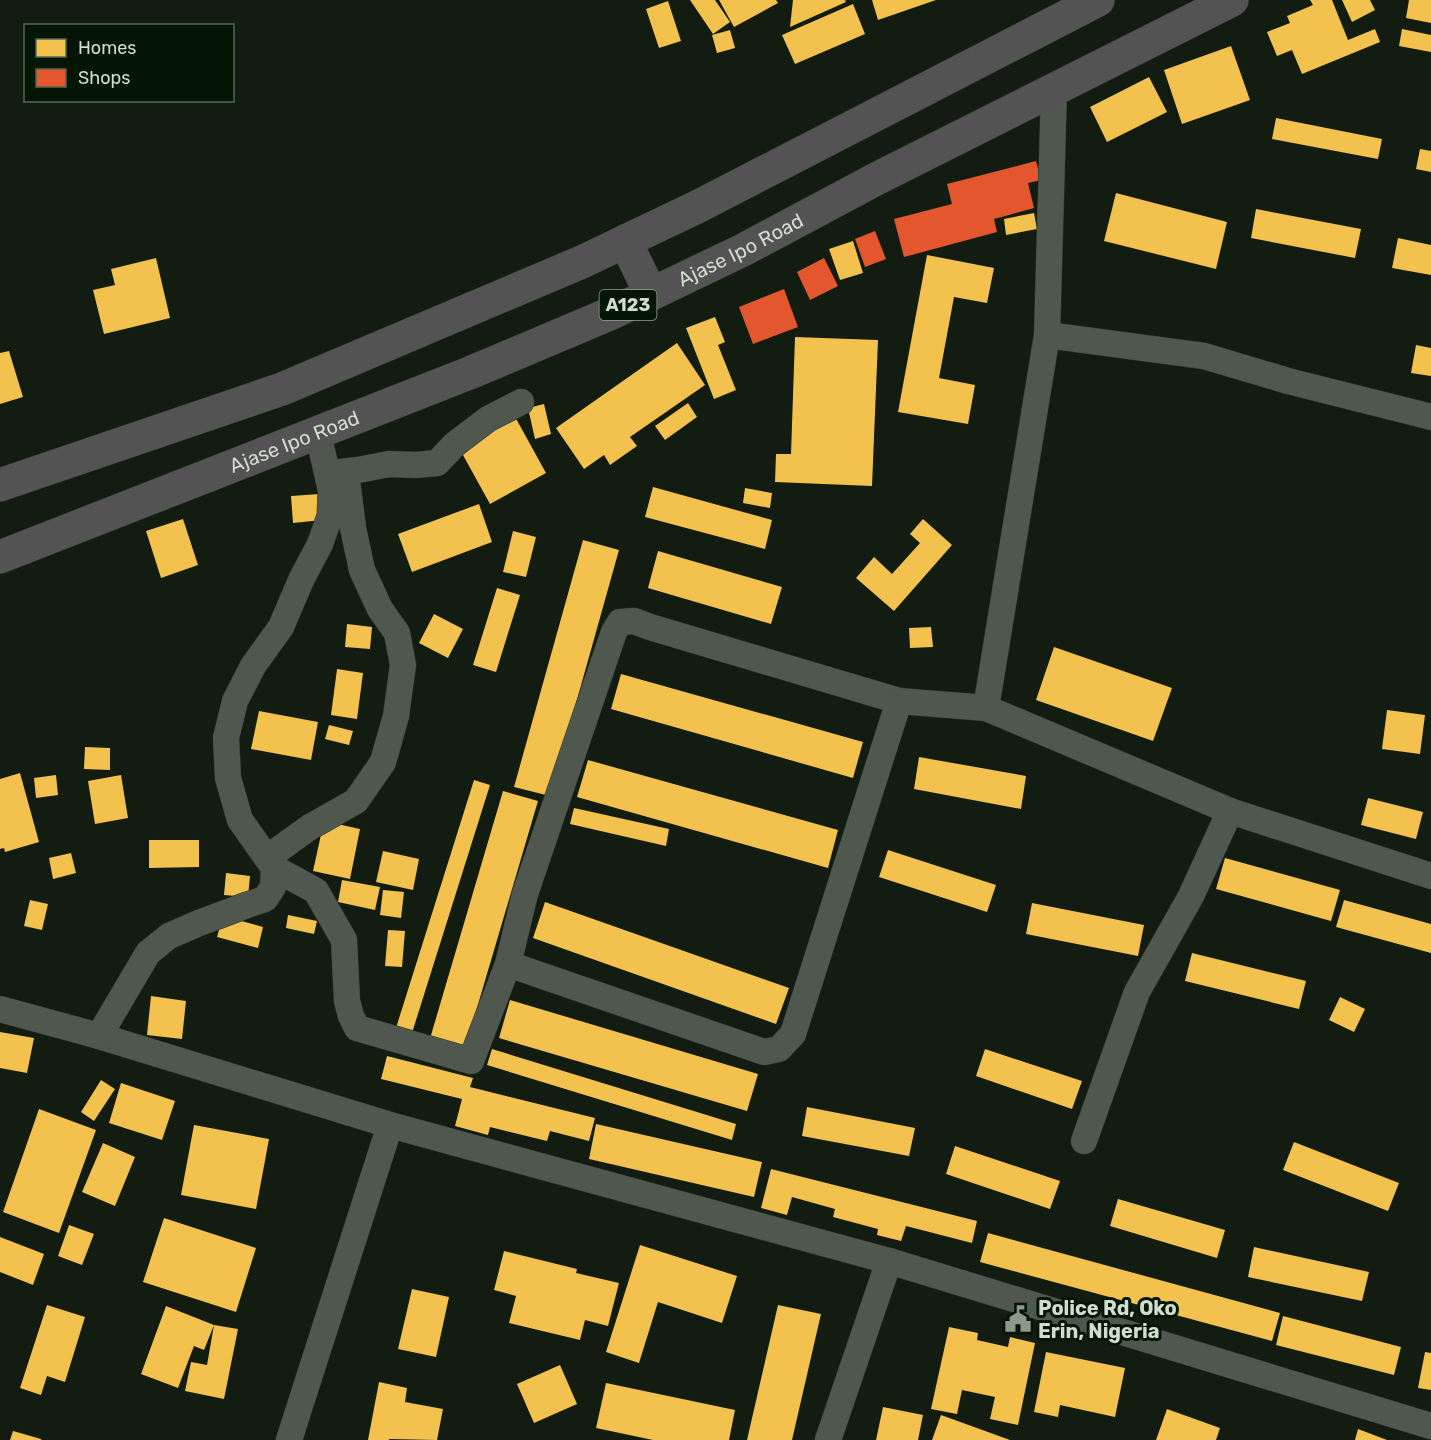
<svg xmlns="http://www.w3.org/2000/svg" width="1431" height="1440" viewBox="0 0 1431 1440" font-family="Rubik,sans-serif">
<rect width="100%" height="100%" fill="#121c11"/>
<!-- homes -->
<g fill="#f2c14e">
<path d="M 690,0 L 715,0 L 730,22 L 713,34 Z"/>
<path d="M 719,0 L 776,0 L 778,3 L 734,27 Z"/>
<path d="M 793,0 L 845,0 L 846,2 L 790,27 Z"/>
<path d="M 872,0 L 936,0 L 878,20 Z"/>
<path d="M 1310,0 L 1332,0 L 1348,40 L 1375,29 L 1380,42 L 1302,74 L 1292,50 L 1277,56 L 1267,32 L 1290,23 L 1287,16 L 1313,5 Z"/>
<path d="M 1342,0 L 1370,0 L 1375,10 L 1352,22 Z"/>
<path d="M 1409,0 L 1431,0 L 1431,23 L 1406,18 Z"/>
<path d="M 668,1 L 681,41 L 659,48 L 646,9 Z"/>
<path d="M 853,4 L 865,34 L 795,64 L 782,35 Z"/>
<path d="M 1402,29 L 1431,35 L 1431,52 L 1399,46 Z"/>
<path d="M 730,30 L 735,48 L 717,53 L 712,35 Z"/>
<path d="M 1231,46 L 1250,100 L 1182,124 L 1164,70 Z"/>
<path d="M 1149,77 L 1167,112 L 1107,142 L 1090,107 Z"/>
<path d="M 1276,118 L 1382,139 L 1378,159 L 1272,139 Z"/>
<path d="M 1420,149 L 1431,151 L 1431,172 L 1416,169 Z"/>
<path d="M 1116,193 L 1227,222 L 1216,269 L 1104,241 Z"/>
<path d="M 1256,209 L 1361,229 L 1355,258 L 1251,238 Z"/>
<path d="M 1034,213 L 1037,229 L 1006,235 L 1004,219 Z"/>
<path d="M 1398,238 L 1431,245 L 1431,275 L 1392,268 Z"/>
<path d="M 853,241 L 863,273 L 840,280 L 829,249 Z"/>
<path d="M 927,255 L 994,268 L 987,303 L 954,297 L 939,378 L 975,385 L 968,424 L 898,412 Z"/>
<path d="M 156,258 L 170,318 L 104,334 L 93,290 L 115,285 L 111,269 Z"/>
<path d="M 715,317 L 725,342 L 718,345 L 736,390 L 714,399 L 686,328 Z"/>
<path d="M 795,337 L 878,340 L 872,486 L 775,482 L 776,454 L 791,454 Z"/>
<path d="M 677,343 L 705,385 L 630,437 L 637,446 L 610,465 L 604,455 L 584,469 L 556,428 Z"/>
<path d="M 1416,345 L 1431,348 L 1431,376 L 1411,373 Z"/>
<path d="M 9,351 L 23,397 L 0,404 L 0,353 Z"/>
<path d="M 688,403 L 697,417 L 665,440 L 655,426 Z"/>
<path d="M 544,404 L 551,434 L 535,439 L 528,408 Z"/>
<path d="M 514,415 L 546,473 L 490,504 L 458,446 Z"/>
<path d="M 653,487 L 772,520 L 765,549 L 645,517 Z"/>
<path d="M 745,488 L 772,493 L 770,508 L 743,503 Z"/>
<path d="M 320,494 L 322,520 L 293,523 L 291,496 Z"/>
<path d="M 479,504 L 492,542 L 412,572 L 398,534 Z"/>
<path d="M 183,519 L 198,565 L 161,578 L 146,531 Z"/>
<path d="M 923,519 L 952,545 L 894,611 L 856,578 L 874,557 L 892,574 L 920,543 L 910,534 Z"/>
<path d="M 513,531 L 536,537 L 526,577 L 503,572 Z"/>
<path d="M 583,540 L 619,550 L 550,796 L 514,787 Z"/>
<path d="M 658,551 L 782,587 L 771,624 L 648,588 Z"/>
<path d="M 497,588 L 520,595 L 496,672 L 473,665 Z"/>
<path d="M 434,614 L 463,629 L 448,658 L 419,643 Z"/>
<path d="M 347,624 L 372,627 L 370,649 L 345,647 Z"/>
<path d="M 931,627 L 933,647 L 910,648 L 909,628 Z"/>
<path d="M 1054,647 L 1172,688 L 1153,741 L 1036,700 Z"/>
<path d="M 337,669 L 363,673 L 357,719 L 331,715 Z"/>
<path d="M 621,674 L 863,742 L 853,778 L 611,709 Z"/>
<path d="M 1387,710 L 1425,715 L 1420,754 L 1382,749 Z"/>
<path d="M 259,711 L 318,722 L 311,760 L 251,749 Z"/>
<path d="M 329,725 L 353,731 L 349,745 L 325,739 Z"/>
<path d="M 85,747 L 110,748 L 110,770 L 84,769 Z"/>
<path d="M 919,757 L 1026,776 L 1021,809 L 914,789 Z"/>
<path d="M 588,760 L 838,830 L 828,868 L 577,797 Z"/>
<path d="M 20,773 L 39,842 L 5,852 L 4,848 L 0,849 L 0,779 Z"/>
<path d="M 56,775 L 58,795 L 36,798 L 34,778 Z"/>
<path d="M 121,775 L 128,818 L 95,824 L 88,781 Z"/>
<path d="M 474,780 L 490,785 L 412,1033 L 396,1028 Z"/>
<path d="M 503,791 L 538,801 L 464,1052 L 429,1042 Z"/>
<path d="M 1368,798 L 1423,812 L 1416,839 L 1361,825 Z"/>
<path d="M 574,808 L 669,829 L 666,846 L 570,824 Z"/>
<path d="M 324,821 L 360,829 L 350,879 L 313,871 Z"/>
<path d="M 149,840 L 199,840 L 199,867 L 149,868 Z"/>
<path d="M 888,850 L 996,885 L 987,912 L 879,877 Z"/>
<path d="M 383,851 L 419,859 L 413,890 L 376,882 Z"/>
<path d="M 71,853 L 76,873 L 53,879 L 49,858 Z"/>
<path d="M 1225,858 L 1340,890 L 1331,921 L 1216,889 Z"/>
<path d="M 226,873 L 250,876 L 248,897 L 224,895 Z"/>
<path d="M 342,880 L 380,887 L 375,910 L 338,902 Z"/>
<path d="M 383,890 L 404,892 L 401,918 L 380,915 Z"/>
<path d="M 30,900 L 48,904 L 42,930 L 24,926 Z"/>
<path d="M 1344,900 L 1431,924 L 1431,953 L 1336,927 Z"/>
<path d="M 545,902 L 789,988 L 776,1024 L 533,938 Z"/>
<path d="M 1032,903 L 1144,925 L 1138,956 L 1026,934 Z"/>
<path d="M 288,915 L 317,921 L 314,934 L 286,928 Z"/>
<path d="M 223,916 L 263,927 L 258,948 L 217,937 Z"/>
<path d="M 388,930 L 405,931 L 402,967 L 385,966 Z"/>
<path d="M 1192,953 L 1306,981 L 1299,1009 L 1185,981 Z"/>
<path d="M 151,996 L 186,1001 L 182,1039 L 147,1035 Z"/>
<path d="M 1340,997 L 1365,1009 L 1354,1032 L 1329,1020 Z"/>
<path d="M 510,1000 L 758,1074 L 747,1111 L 499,1038 Z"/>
<path d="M 0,1032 L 34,1038 L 27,1073 L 0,1068 Z"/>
<path d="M 492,1049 L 736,1124 L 732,1140 L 487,1065 Z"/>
<path d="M 985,1049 L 1082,1081 L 1072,1109 L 976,1076 Z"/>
<path d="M 387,1056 L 473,1078 L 470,1087 L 595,1118 L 589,1141 L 550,1131 L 547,1141 L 490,1127 L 488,1135 L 455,1126 L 462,1099 L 381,1079 Z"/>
<path d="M 101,1080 L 115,1089 L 94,1121 L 81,1112 Z"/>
<path d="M 121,1083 L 175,1101 L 162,1140 L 109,1123 Z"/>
<path d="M 807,1107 L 915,1128 L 909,1156 L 802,1136 Z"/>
<path d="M 39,1109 L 96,1130 L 59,1233 L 3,1212 Z"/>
<path d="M 596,1124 L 762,1162 L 754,1197 L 589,1159 Z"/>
<path d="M 194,1125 L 269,1139 L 256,1209 L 181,1195 Z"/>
<path d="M 1294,1142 L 1399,1183 L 1388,1211 L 1283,1170 Z"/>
<path d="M 103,1143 L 135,1157 L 115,1206 L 82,1192 Z"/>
<path d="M 955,1146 L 1060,1181 L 1050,1209 L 946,1174 Z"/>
<path d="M 771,1169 L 977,1221 L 972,1243 L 906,1226 L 901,1241 L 877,1235 L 878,1229 L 833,1217 L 835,1209 L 792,1197 L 787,1215 L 761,1208 Z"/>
<path d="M 1118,1199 L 1225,1230 L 1217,1258 L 1110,1226 Z"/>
<path d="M 164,1218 L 256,1248 L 236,1312 L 143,1282 Z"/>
<path d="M 69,1225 L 94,1234 L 82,1265 L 58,1256 Z"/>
<path d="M 988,1233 L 1280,1313 L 1272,1341 L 980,1262 Z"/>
<path d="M 0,1237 L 44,1254 L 33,1285 L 0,1272 Z"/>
<path d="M 640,1245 L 737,1276 L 722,1323 L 658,1302 L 639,1363 L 606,1352 Z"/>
<path d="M 1254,1247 L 1369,1272 L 1362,1301 L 1248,1277 Z"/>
<path d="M 504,1251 L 577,1269 L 576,1273 L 619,1283 L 608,1326 L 585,1320 L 580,1340 L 509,1323 L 516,1296 L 494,1290 Z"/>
<path d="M 412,1289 L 449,1297 L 436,1357 L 398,1349 Z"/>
<path d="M 47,1305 L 85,1317 L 65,1382 L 47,1376 L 41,1395 L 20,1388 Z"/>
<path d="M 778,1305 L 821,1314 L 792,1440 L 747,1440 Z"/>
<path d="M 166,1306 L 214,1325 L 238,1329 L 224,1399 L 185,1391 L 191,1362 L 207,1365 L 214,1325 L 204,1350 L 194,1346 L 178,1388 L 141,1374 Z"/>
<path d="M 1283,1316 L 1401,1347 L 1394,1375 L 1276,1345 Z"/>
<path d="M 949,1327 L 978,1333 L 977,1340 L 1008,1347 L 1010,1337 L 1035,1343 L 1018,1425 L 990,1419 L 995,1397 L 962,1390 L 957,1414 L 931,1409 Z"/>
<path d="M 1046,1352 L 1125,1368 L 1115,1417 L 1060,1405 L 1058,1417 L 1034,1412 Z"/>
<path d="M 1425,1352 L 1431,1353 L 1431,1390 L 1418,1388 Z"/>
<path d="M 560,1365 L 577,1404 L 534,1423 L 517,1384 Z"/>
<path d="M 379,1382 L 407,1388 L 405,1402 L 443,1409 L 437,1440 L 389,1439 L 389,1440 L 368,1440 Z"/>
<path d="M 606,1383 L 735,1410 L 729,1440 L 653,1440 L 596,1428 Z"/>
<path d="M 883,1407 L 923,1415 L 918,1440 L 876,1440 Z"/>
<path d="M 1167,1409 L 1220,1428 L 1216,1440 L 1156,1440 Z"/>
<path d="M 941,1415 L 1010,1440 L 932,1440 Z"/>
<path d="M 1358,1429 L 1387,1440 L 1355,1440 Z"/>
<path d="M 13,1431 L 41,1439 L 41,1440 L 10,1440 Z"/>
</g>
<!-- shops -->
<g fill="#e4572e">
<path d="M 1036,161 L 1041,180 L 1028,183 L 1034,208 L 994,219 L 997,232 L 904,257 L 894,219 L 952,204 L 947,184 Z"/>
<path d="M 875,231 L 886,259 L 865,267 L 855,239 Z"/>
<path d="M 824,258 L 838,286 L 810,300 L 797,272 Z"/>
<path d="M 784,289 L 798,327 L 753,344 L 739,307 Z"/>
</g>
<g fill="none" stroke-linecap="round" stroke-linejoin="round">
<defs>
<g id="street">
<path d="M 1047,335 L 1204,356 L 1288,381 L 1431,417"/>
<path d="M 331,473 L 358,470 L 389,464 L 416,465 L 437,463 L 455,444 L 488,419 L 521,402"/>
<path d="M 986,708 L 1047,335 L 1054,89"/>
<path d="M 267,858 L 310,827 L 356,801 L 383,762 L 396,716 L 403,665 L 397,633 L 380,609 L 362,570 L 353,528 L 346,472"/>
<path d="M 274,868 L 316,891 L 344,940 L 347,1001 L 351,1016 L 357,1028 L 471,1061 L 508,964 L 525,894 L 614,632 L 620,622 L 634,621 L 650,627 L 899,701 L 986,708 L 1230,811 L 1431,876"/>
<path d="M 508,964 L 764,1052 L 779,1049 L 793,1034 L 899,701"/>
<path d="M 0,1009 L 99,1036 L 390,1125 L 889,1261 L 1431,1426"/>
<path d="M 99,1036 L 148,953 L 169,936 L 199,923 L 247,905 L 265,899 L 273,887 L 274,868 L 240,820 L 228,778 L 226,738 L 235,701 L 253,666 L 281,627 L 301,580 L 320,544 L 330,516 L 331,491 L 318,433"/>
<path d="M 1084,1141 L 1137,992 L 1191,896 L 1230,811"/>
<path d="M 289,1440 L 390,1125"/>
<path d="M 828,1440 L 889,1261"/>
</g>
<g id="highway">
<path d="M 625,241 L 651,294"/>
<path d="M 0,485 L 282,389 L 584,261 L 699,206 L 1098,0"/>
<path id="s1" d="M 0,557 L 472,372 L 614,312 L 743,250 L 878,178 L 1232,0"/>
</g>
</defs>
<!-- street casing -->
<use href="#street" stroke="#2e352d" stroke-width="27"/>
<!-- highway casing -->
<use href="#highway" stroke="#2e352d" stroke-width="34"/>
<!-- street -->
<use href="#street" stroke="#4f574e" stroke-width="26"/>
<!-- highway -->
<use href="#highway" stroke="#525352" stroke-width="33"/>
</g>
<!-- icons -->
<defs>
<symbol id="civic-bare" viewBox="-9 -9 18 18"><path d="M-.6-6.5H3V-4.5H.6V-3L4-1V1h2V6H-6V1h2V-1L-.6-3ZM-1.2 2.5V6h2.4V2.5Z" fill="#8e998c" stroke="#051704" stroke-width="2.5" paint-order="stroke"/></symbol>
</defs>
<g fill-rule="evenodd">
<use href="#civic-bare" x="999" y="1300" width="38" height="38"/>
</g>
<g text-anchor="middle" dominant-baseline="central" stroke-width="6" stroke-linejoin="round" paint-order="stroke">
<!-- shield labels -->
<rect fill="#051704" stroke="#94a292" stroke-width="1.5" x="599.5" y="290" width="57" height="30" rx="4.5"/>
<g font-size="18" font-weight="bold" fill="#d1ddcf">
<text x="628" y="305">A123</text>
</g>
<!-- street labels -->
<g font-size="20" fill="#d1ddcf" stroke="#051704">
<text stroke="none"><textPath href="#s1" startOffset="802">Ajase Ipo Road</textPath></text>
<text stroke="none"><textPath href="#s1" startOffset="316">Ajase Ipo Road</textPath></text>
</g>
<!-- poi labels -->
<g font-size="20" font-weight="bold" fill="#d1ddcf" stroke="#051704" text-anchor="start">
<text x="1038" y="1308">Police Rd, Oko<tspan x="1038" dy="23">Erin, Nigeria</tspan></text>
</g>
</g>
<!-- legend -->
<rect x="24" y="24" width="210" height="78" fill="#051704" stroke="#576655" stroke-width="1.5"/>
<rect x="36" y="39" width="30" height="18" fill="#f2c14e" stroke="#576655" stroke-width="1.5"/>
<text x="78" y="54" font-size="18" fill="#d1ddcf">Homes</text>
<rect x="36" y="69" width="30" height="18" fill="#e4572e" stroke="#576655" stroke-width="1.5"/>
<text x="78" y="84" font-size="18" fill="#d1ddcf">Shops</text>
</svg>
